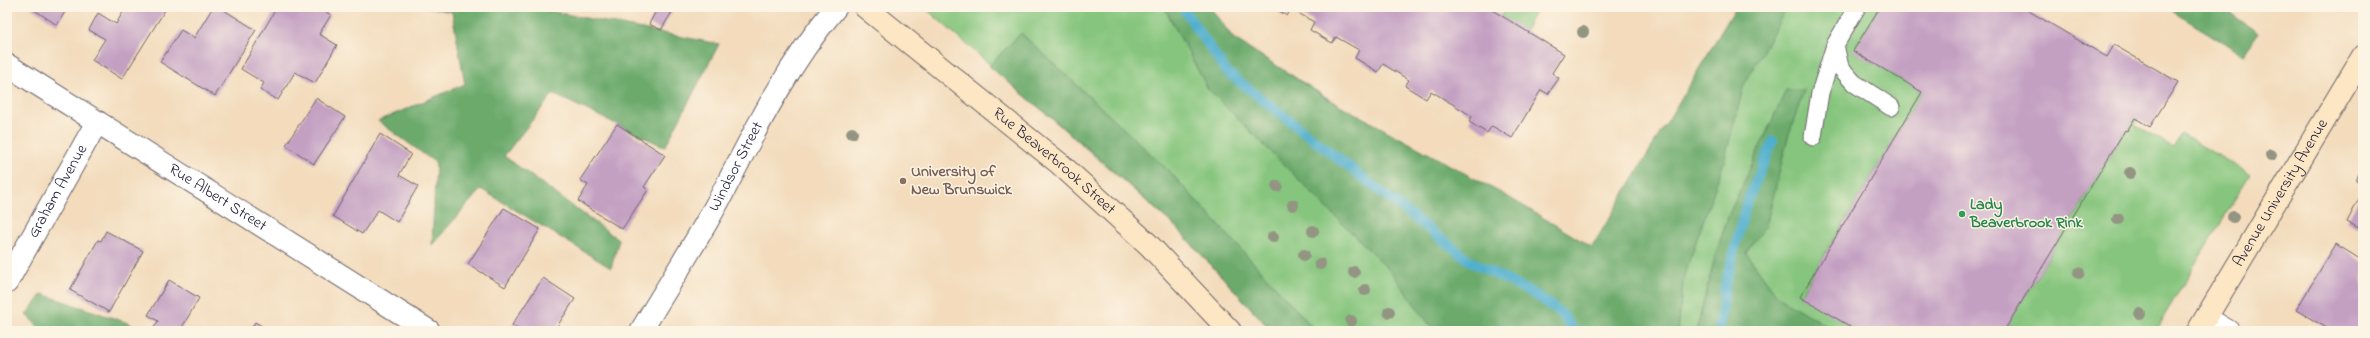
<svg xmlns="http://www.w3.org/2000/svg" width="2370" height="338" viewBox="0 0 2370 338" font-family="'Indie Flower',sans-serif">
<rect width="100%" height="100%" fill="#fcf5e5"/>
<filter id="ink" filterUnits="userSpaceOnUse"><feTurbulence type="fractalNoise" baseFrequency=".025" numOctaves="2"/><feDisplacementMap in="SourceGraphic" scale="8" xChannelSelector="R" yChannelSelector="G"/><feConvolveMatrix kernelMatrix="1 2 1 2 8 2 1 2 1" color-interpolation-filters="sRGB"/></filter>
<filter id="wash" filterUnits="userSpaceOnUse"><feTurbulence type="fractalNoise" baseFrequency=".012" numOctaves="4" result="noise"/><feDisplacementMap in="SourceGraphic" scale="16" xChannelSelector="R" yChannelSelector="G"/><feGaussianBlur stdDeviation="0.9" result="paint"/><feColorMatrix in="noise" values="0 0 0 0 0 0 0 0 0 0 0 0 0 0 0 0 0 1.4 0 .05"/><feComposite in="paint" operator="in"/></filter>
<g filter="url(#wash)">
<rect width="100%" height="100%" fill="#f3dbbc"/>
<!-- green -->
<g fill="#85c57d" stroke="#54745c">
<path d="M 924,7 L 1210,7 L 1233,38 L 1595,268 L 1771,7 L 1880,7 L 1854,51 L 1922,92 L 1800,296 L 1858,331 L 1272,331 L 1176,227 Z"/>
<path d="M 1506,7 L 1542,7 L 1535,12 L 1525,31 L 1501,16 Z"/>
<path d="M 2135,118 L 2138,120 L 2135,125 L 2173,147 L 2181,134 L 2250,174 L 2155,331 L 2004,331 L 2125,130 L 2127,130 Z"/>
</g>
<!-- forest -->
<g fill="#6caa6c" stroke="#476654">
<path d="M 426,7 L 529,7 L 719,44 L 665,147 L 553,94 L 504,156 L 619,240 L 611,268 L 481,189 L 432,245 L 436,163 L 378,121 L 465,84 L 452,12 Z"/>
<path d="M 1164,7 L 1210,7 L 1233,38 L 1325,97 L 1510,198 L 1592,247 L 1736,7 L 1787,7 L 1744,85 L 1723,165 L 1684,276 L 1677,331 L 1434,331 L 1391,272 L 1208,89 Z"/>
<path d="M 2165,7 L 2222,7 L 2258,33 L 2244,55 Z"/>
<path d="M 1021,33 L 1169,171 L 1316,331 L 1272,331 L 1176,227 L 1096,155 L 989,66 Z"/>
<path d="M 1786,90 L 1804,90 L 1788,137 L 1766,226 L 1746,253 L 1778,297 L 1835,331 L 1696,331 L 1716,253 L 1729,214 Z"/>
<path d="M 42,294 L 131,324 L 131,331 L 43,331 L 26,315 Z"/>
</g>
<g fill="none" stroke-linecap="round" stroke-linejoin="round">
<!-- stream -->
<g stroke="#4eaecd" stroke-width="10">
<path d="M 1182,7 L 1227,72 L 1470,261 L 1536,295 L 1562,314 L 1574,331"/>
<path d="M 1719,331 L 1725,286 L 1746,205 L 1773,141"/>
</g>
</g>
<g id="blocks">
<!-- building -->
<g fill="#c39fc2">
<path d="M 30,7 L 68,7 L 57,25 Z"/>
<path d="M 126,7 L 167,7 L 122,79 L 92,60 L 105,39 L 89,30 L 98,13 L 116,24 Z"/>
<path d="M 213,7 L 219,7 L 256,30 L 215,96 L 160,62 L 181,30 L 194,38 Z"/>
<path d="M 277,7 L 317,7 L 331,15 L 319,34 L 337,45 L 315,83 L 295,72 L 278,100 L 260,90 L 264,83 L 241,69 Z"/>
<path d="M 649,7 L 675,7 L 661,30 L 649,24 L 656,11 Z"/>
<path d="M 1272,7 L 1493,7 L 1492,10 L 1564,54 L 1552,73 L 1559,78 L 1548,94 L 1541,90 L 1512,138 L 1492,126 L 1487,133 L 1469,122 L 1472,116 L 1431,91 L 1426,99 L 1405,86 L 1409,80 L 1383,64 L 1378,72 L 1355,58 L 1359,50 L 1336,37 L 1332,43 L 1310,30 L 1314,22 L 1291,9 L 1287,16 Z"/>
<path d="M 1880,7 L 2022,7 L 2107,57 L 2114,45 L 2178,82 L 2150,127 L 2135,118 L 2127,131 L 2125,130 L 2004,331 L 1858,331 L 1800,297 L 1922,92 L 1853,51 Z"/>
<path d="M 316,98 L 345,117 L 314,164 L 286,145 Z"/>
<path d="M 617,124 L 665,155 L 644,187 L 648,190 L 622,229 L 578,201 L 588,185 L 580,180 Z"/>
<path d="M 380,134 L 411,154 L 399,175 L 418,186 L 397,222 L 378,210 L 362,234 L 333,216 Z"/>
<path d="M 2363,166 L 2363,184 L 2356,180 Z"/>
<path d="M 2363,191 L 2363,230 L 2347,222 Z"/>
<path d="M 504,208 L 540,229 L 505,287 L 468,264 Z"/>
<path d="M 106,231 L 143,251 L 109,312 L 70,290 L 98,240 L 101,241 Z"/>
<path d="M 2336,244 L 2363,261 L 2363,331 L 2351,328 L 2349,331 L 2332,331 L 2296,310 Z"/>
<path d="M 543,278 L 575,299 L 554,331 L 521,331 L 512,325 Z"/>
<path d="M 169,280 L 199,298 L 180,331 L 152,331 L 158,321 L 148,315 Z"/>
<path d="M 255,322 L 270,331 L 250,331 Z"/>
</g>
</g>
</g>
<g filter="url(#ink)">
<use href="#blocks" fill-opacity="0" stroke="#6b6368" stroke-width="1"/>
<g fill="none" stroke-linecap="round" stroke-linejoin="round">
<defs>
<g id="lane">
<path d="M 1857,7 L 1835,45 L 1840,67 L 1854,83 L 1891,107"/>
<path d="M 1813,137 L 1820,93 L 1835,45"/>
</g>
<g id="street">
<path id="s1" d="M 7,65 L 429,331"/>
<path id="s2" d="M 7,282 L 97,122"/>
<path d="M 2206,318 L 2228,331"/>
<path id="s3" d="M 641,331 C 667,287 696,243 720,198 C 754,132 788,64 836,7"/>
</g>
<g id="secondary">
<path id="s4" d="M 865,7 L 1060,164 L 1148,244 L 1230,331"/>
<path id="s5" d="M 2198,331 L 2363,56"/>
</g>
</defs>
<!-- lane casing -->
<use href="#lane" stroke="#6b6368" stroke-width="19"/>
<!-- street casing -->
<use href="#street" stroke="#6b6368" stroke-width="24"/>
<!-- secondary casing -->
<use href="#secondary" stroke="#6b6368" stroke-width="24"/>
<!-- lane -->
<use href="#lane" stroke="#fff" stroke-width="17"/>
<!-- street -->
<use href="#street" stroke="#fff" stroke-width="22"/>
<!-- secondary -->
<use href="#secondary" stroke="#fce6c4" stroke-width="22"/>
</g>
<!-- trees -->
<g fill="#939582">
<circle cx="1583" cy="32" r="6"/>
<circle cx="852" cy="133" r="6"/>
<circle cx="2271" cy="155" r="6"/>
<circle cx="2130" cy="173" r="6"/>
<circle cx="1277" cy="186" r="6"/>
<circle cx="1293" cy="205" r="6"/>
<circle cx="2233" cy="217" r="6"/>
<circle cx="2118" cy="219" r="6"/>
<circle cx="1313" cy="231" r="6"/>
<circle cx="1273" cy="237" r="6"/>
<circle cx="1304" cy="255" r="6"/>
<circle cx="1320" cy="264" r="6"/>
<circle cx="1354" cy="272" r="6"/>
<circle cx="2079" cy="273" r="6"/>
<circle cx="1365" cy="290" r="6"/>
<circle cx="1389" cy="312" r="6"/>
<circle cx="2140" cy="314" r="6"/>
<circle cx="1351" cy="321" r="6"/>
</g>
</g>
<!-- markers -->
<circle fill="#8d6e63" stroke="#fcf5e5" stroke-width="1.5" cx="903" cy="181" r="4"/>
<circle fill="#2e9e5b" stroke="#fcf5e5" stroke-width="1.5" cx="1962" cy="214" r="4"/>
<g text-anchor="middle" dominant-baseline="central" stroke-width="3" stroke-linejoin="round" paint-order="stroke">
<!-- street labels -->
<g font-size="16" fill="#22223b" stroke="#fcf5e5">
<text stroke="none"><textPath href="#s4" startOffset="244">Rue Beaverbrook Street</textPath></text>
<text stroke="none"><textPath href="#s3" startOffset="190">Windsor Street</textPath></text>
<text stroke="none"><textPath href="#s2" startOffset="104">Graham Avenue</textPath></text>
<text stroke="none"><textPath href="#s5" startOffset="161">Avenue University Avenue</textPath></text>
<text stroke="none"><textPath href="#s1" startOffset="249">Rue Albert Street</textPath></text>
</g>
<!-- education labels -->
<g font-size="16" font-weight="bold" fill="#785e54" stroke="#fcf5e5" text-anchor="start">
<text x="911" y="172">University of<tspan x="911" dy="18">New Brunswick</tspan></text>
</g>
<!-- leisure labels -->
<g font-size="16" font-weight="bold" fill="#27864d" stroke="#fcf5e5" text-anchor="start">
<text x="1970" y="205">Lady<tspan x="1970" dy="18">Beaverbrook Rink</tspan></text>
</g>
</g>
<!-- margin -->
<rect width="2370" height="338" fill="none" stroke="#fcf5e5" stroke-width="24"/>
</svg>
